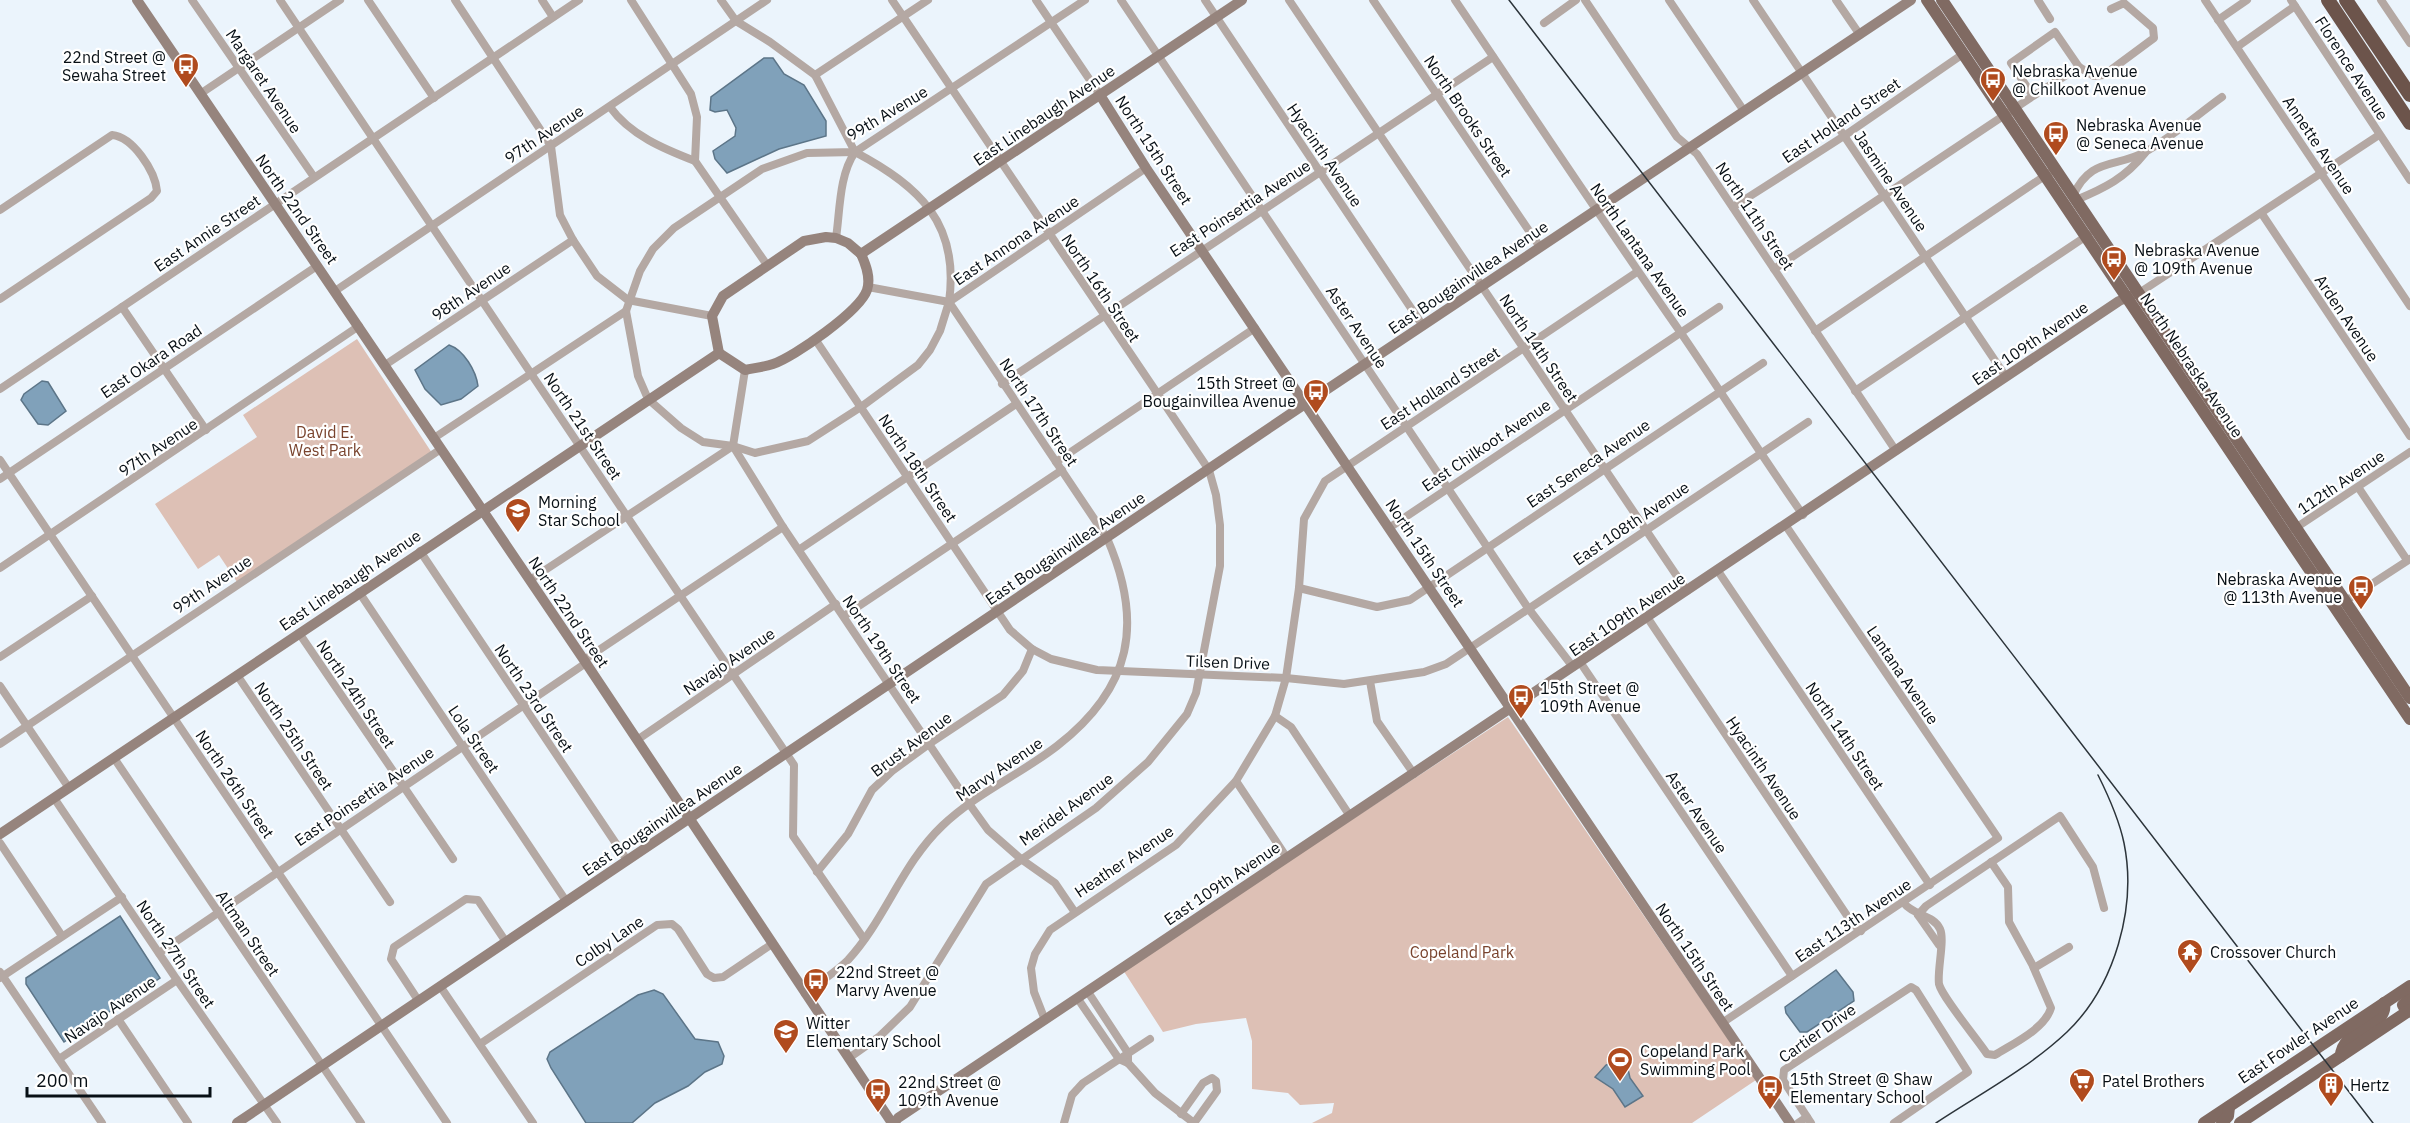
<svg xmlns="http://www.w3.org/2000/svg" width="2410" height="1123" viewBox="0 0 2410 1123" font-family="'IBM Plex Sans',sans-serif">
<rect width="100%" height="100%" fill="#ebf4fc"/>
<!-- green -->
<g fill="#ddc0b5">
<path d="M 357,339 L 432,453 L 237,582 L 219,555 L 198,569 L 155,504 L 257,437 L 243,415 Z"/>
<path d="M 1508,717 L 1756,1080 L 1692,1123 L 1312,1123 L 1332,1113 L 1334,1103 L 1300,1105 L 1288,1093 L 1252,1089 L 1252,1041 L 1246,1018 L 1196,1024 L 1163,1032 L 1123,970 Z"/>
</g>
<!-- water -->
<g fill="#80a1ba" stroke="#5c7588" stroke-width="1.5">
<path d="M 764,58 L 773,58 L 784,74 L 804,85 L 826,121 L 826,136 L 779,149 L 727,173 L 715,159 L 713,151 L 735,136 L 736,128 L 727,110 L 715,112 L 710,110 L 711,97 Z"/>
<path d="M 449,345 C 464,350 476,371 478,386 L 461,399 L 441,405 L 425,389 L 415,370 Z"/>
<path d="M 42,381 L 48,382 L 66,411 L 48,425 L 38,424 L 21,400 L 24,394 Z"/>
<path d="M 120,916 L 160,978 L 64,1042 L 26,984 L 26,978 Z"/>
<path d="M 1836,970 L 1853,992 L 1854,1001 L 1807,1032 L 1800,1032 L 1786,1013 L 1785,1007 Z"/>
<path d="M 654,990 L 663,994 L 695,1039 L 718,1042 L 724,1056 L 722,1064 L 705,1072 L 688,1086 L 655,1103 L 632,1123 L 586,1123 L 551,1068 L 547,1059 L 550,1052 L 638,995 Z"/>
<path d="M 1625,1056 L 1630,1078 L 1643,1096 L 1625,1107 L 1613,1089 L 1595,1077 L 1606,1065 Z"/>
</g>
<g fill="none" stroke-linecap="round" stroke-linejoin="round">
<!-- street -->
<g stroke="#b4a8a3" stroke-width="8">
<path d="M 192,0 L 314,177"/>
<path d="M 280,0 L 794,765 L 793,836 L 864,939"/>
<path d="M 368,0 L 434,98"/>
<path d="M 455,0 L 551,146 L 560,215 L 573,240 L 597,276 L 628,300 L 712,316"/>
<path d="M 542,0 L 553,17"/>
<path d="M 631,0 L 691,94 L 697,117 L 695,161 L 767,265"/>
<path d="M 721,0 L 736,21 L 770,42 L 815,75 L 855,152"/>
<path d="M 1036,0 L 1100,95"/>
<path d="M 1121,0 L 1528,608 L 1573,667"/>
<path d="M 1205,0 L 1423,326"/>
<path d="M 1289,0 L 1687,591"/>
<path d="M 1373,0 L 1540,247"/>
<path d="M 1455,0 C 1530,111 1604,223 1681,333 C 1722,393 1761,455 1803,515"/>
<path d="M 1585,0 L 1677,137 L 1697,154 L 1896,451"/>
<path d="M 1669,0 L 1744,111"/>
<path d="M 1753,0 L 2006,377"/>
<path d="M 1836,0 L 1860,35"/>
<path d="M 2038,0 L 2050,19"/>
<path d="M 2205,0 L 2410,306"/>
<path d="M 2291,0 L 2410,180"/>
<path d="M 2381,0 L 2410,43"/>
<path d="M 2218,20 L 2247,0"/>
<path d="M 1544,23 L 1576,0"/>
<path d="M 2237,47 L 2295,6"/>
<path d="M 2079,67 L 2094,76 L 2104,75 L 2154,38 L 2153,28 L 2124,3 L 2111,9"/>
<path d="M 815,75 L 928,0"/>
<path d="M 200,94 L 340,0"/>
<path d="M 610,107 C 630,135 664,149 695,161"/>
<path d="M 2073,196 C 2090,157 2116,168 2145,152 C 2172,137 2197,115 2222,97"/>
<path d="M 2076,200 C 2105,188 2125,178 2145,153"/>
<path d="M 1733,207 L 1844,136 L 1963,54"/>
<path d="M 0,210 L 112,135 C 133,137 155,171 157,191 L 151,198 L 0,299"/>
<path d="M 2262,214 L 2410,436"/>
<path d="M 836,238 C 840,211 839,175 855,152"/>
<path d="M 1774,269 L 2033,96 L 2011,63 L 2055,32 L 2079,67 L 2033,96"/>
<path d="M 868,287 L 949,302"/>
<path d="M 335,291 L 767,0"/>
<path d="M 2139,293 L 2379,135"/>
<path d="M 122,307 L 206,430"/>
<path d="M 1815,331 L 2055,169"/>
<path d="M 815,339 L 1010,630 L 1032,649 L 1051,659 L 1097,670 L 1286,678 L 1344,684 L 1424,672 L 1446,664 L 1808,422"/>
<path d="M 385,365 L 573,240"/>
<path d="M 745,370 L 733,446 L 783,527 L 970,805 L 988,830 L 1021,859 L 1055,883 L 1074,911"/>
<path d="M 1002,384 L 1493,57"/>
<path d="M 0,389 L 579,0"/>
<path d="M 1855,391 L 2088,235"/>
<path d="M 434,438 L 626,311"/>
<path d="M 733,446 L 703,442 L 681,428 L 648,399 L 638,376 L 626,311 L 640,271 L 653,249 L 674,228 L 762,169 L 807,153 L 855,152 L 1085,0"/>
<path d="M 0,460 L 447,1123"/>
<path d="M 1056,462 L 1255,328"/>
<path d="M 0,479 L 317,266"/>
<path d="M 2358,487 L 2407,560"/>
<path d="M 1389,528 L 1719,307"/>
<path d="M 2294,529 L 2410,452"/>
<path d="M 800,549 L 1016,404"/>
<path d="M 420,551 L 627,860"/>
<path d="M 0,568 L 359,326"/>
<path d="M 1718,571 L 1930,885"/>
<path d="M 530,580 L 733,446 L 755,453 L 808,441 L 861,407 L 918,365 L 930,350 L 940,331 L 949,302 L 1146,168"/>
<path d="M 1299,588 L 1377,607 L 1410,600 L 1763,363"/>
<path d="M 359,592 L 566,901"/>
<path d="M 2344,602 L 2410,559"/>
<path d="M 844,616 L 1062,470"/>
<path d="M 1647,617 L 1852,923 L 1861,931"/>
<path d="M 299,633 L 453,859"/>
<path d="M 0,657 L 92,596"/>
<path d="M 584,660 L 783,527"/>
<path d="M 1580,662 L 1792,976"/>
<path d="M 237,675 L 390,902"/>
<path d="M 1370,681 L 1377,721 L 1414,774"/>
<path d="M 0,686 L 69,788"/>
<path d="M 1275,716 L 1291,727 L 1350,816"/>
<path d="M 637,740 L 836,604"/>
<path d="M 0,744 L 441,449"/>
<path d="M 114,758 L 361,1123"/>
<path d="M 1236,781 L 1287,858"/>
<path d="M 54,798 L 177,980 L 277,1123"/>
<path d="M 0,843 L 62,936"/>
<path d="M 817,872 L 848,834 L 872,790 L 892,771 L 929,744 L 1003,695 L 1023,671 L 1032,649"/>
<path d="M 1903,902 C 1913,916 1933,914 1940,929 C 1945,940 1937,970 1939,984 C 1942,997 1978,1040 1987,1054 L 1995,1055 C 2012,1044 2045,1029 2051,1008 L 2032,964 L 2009,922 L 2008,887 L 1991,862"/>
<path d="M 1918,915 L 1926,906 L 2060,816 L 2093,867 L 2104,908"/>
<path d="M 1918,915 L 1939,945"/>
<path d="M 159,953 L 586,663"/>
<path d="M 2034,968 L 2069,947"/>
<path d="M 0,972 L 102,1123"/>
<path d="M 0,978 L 122,897"/>
<path d="M 440,986 L 533,1123"/>
<path d="M 805,994 C 819,982 835,973 848,960 C 885,920 902,864 942,826 C 975,794 1021,774 1057,746 C 1132,688 1144,623 1107,538 L 949,302 C 960,223 919,186 855,152"/>
<path d="M 1078,999 L 1119,1059 L 1128,1063 L 1128,1053 L 1088,992"/>
<path d="M 418,1000 L 391,959 L 394,947 L 466,899 L 478,900 L 506,942"/>
<path d="M 118,1019 L 188,1123"/>
<path d="M 1045,1020 L 1034,992 L 1031,968 L 1035,954 L 1050,930 L 1176,845 L 1236,781 L 1275,716 L 1286,678 L 1299,588 L 1304,519 L 1325,481 L 1637,272"/>
<path d="M 1722,1023 L 1998,838 L 1786,526"/>
<path d="M 480,1044 L 657,925 L 672,924 L 678,929 L 707,974 L 714,978 L 723,977 L 772,944"/>
<path d="M 849,1058 L 880,1036 L 910,1007 L 986,884 L 1096,808 L 1148,762 L 1187,714 L 1196,693 L 1220,566 L 1220,525 L 1216,495 L 1209,470 L 892,0"/>
<path d="M 59,1059 L 177,980"/>
<path d="M 1128,1063 L 1155,1093 L 1194,1123"/>
<path d="M 1181,1114 L 1203,1083 L 1212,1078 L 1216,1081 L 1217,1091 L 1194,1123"/>
<path d="M 1807,1117 L 1783,1080 L 1784,1070 L 1911,987 L 1916,990 L 1968,1072 L 1894,1123"/>
<path d="M 1064,1123 L 1072,1095 L 1083,1083 L 1150,1039"/>
<path d="M 1798,1123 L 1807,1117 L 1811,1123"/>
</g>
<!-- secondary -->
<g stroke="#96847d" stroke-width="10">
<path d="M 137,0 L 586,663 L 892,1123"/>
<path d="M 1100,95 L 1146,168 L 1790,1123"/>
<path d="M 861,254 L 1242,0"/>
<path d="M 719,353 L 712,316 L 723,296 L 804,241 L 826,237 L 836,238 L 848,243 L 861,254"/>
<path d="M 719,353 L 745,370 C 754,368 764,367 773,364 C 794,357 860,311 867,290 C 871,278 866,265 861,254"/>
<path d="M 0,834 L 719,353"/>
<path d="M 237,1123 L 1305,404 L 1911,0"/>
<path d="M 894,1123 L 898,1118 L 2119,301 L 2133,295"/>
</g>
<!-- primary -->
<g stroke="#806a62" stroke-width="12">
<path d="M 1927,0 L 2410,719"/>
<path d="M 1942,0 L 2410,698"/>
<path d="M 2407,1012 L 2403,1005 L 2410,998"/>
<path d="M 2341,1056 C 2341,1029 2389,1028 2384,1003"/>
<path d="M 2204,1123 L 2410,986"/>
<path d="M 2222,1123 L 2228,1116 L 2229,1107"/>
<path d="M 2240,1123 L 2410,1010"/>
</g>
<!-- highway -->
<g stroke="#6c544b" stroke-width="14">
<path d="M 2328,0 L 2410,123"/>
<path d="M 2346,0 L 2410,95"/>
</g>
<!-- rail -->
<g stroke="#2c343a" stroke-width="1.5">
<path d="M 1509,0 L 2373,1123"/>
<path d="M 1936,1123 C 1980,1094 2029,1068 2067,1032 C 2115,986 2137,907 2124,843 C 2119,819 2109,797 2098,775"/>
</g>
</g>
<!-- icons -->
<defs>
<symbol id="bus-pin" viewBox="-11 -11 22 30"><path d="M0 17L-7.5 6A9.5 9.5 0 1 1 7.5 6Z" fill="#b04b1e" stroke="#fff"/><path d="M-5-6H5V4H4V6H2V4H-2V6H-4V4H-5ZM-3.5-4V0h7V-4ZM-3.5 1.2v1.5H-2V1.2ZM2 1.2v1.5H3.5V1.2Z" fill="#fff"/></symbol>
<symbol id="school-pin" viewBox="-11 -11 22 30"><path d="M0 17L-7.5 6A9.5 9.5 0 1 1 7.5 6Z" fill="#b04b1e" stroke="#fff"/><path d="M0-5L7-2L0 1L-7-2ZM-4 1L0 2.5L4 1V4Q0 6-4 4Z" fill="#fff"/></symbol>
<symbol id="temple-pin" viewBox="-11 -11 22 30"><path d="M0 17L-7.5 6A9.5 9.5 0 1 1 7.5 6Z" fill="#b04b1e" stroke="#fff"/><path d="M0-6L5-2H3V0L6.5 2.5H4V6H1.5V3h-3V6H-4V2.5H-6.5L-3 0V-2H-5Z" fill="#fff"/></symbol>
<symbol id="stadium-pin" viewBox="-11 -11 22 30"><path d="M0 17L-7.5 6A9.5 9.5 0 1 1 7.5 6Z" fill="#b04b1e" stroke="#fff"/><path d="M0-5a6.5 5 0 1 0 0 10a6.5 5 0 1 0 0-10ZM-3.5-1.8h7v3.6h-7Z" fill="#fff"/></symbol>
<symbol id="supermarket-pin" viewBox="-11 -11 22 30"><path d="M0 17L-7.5 6A9.5 9.5 0 1 1 7.5 6Z" fill="#b04b1e" stroke="#fff"/><path d="M-6-5.5h2.5l.6 2H6L4.5 2H-2.5L-4.4-4H-6ZM-1.5 3.2a1.3 1.3 0 1 0 .1 0ZM3 3.2a1.3 1.3 0 1 0 .1 0Z" fill="#fff"/></symbol>
<symbol id="building-pin" viewBox="-11 -11 22 30"><path d="M0 17L-7.5 6A9.5 9.5 0 1 1 7.5 6Z" fill="#b04b1e" stroke="#fff"/><path d="M-4-6H4V6H1V3H-1V6H-4ZM-2.5-4.3h1.7v1.8h-1.7ZM.8-4.3h1.7v1.8H.8ZM-2.5-1h1.7V.8h-1.7ZM.8-1h1.7V.8H.8Z" fill="#fff"/></symbol>
</defs>
<g fill-rule="evenodd">
<use href="#bus-pin" x="171" y="51" width="30" height="40"/>
<use href="#bus-pin" x="1978" y="65" width="30" height="40"/>
<use href="#bus-pin" x="2041" y="119" width="30" height="40"/>
<use href="#bus-pin" x="2099" y="244" width="30" height="40"/>
<use href="#bus-pin" x="1301" y="377" width="30" height="40"/>
<use href="#school-pin" x="503" y="496" width="30" height="40"/>
<use href="#bus-pin" x="2346" y="573" width="30" height="40"/>
<use href="#bus-pin" x="1506" y="682" width="30" height="40"/>
<use href="#temple-pin" x="2175" y="937" width="30" height="40"/>
<use href="#bus-pin" x="801" y="966" width="30" height="40"/>
<use href="#school-pin" x="771" y="1017" width="30" height="40"/>
<use href="#stadium-pin" x="1605" y="1045" width="30" height="40"/>
<use href="#supermarket-pin" x="2067" y="1066" width="30" height="40"/>
<use href="#building-pin" x="2316" y="1070" width="30" height="40"/>
<use href="#bus-pin" x="1755" y="1073" width="30" height="40"/>
<use href="#bus-pin" x="863" y="1076" width="30" height="40"/>
</g>
<g text-anchor="middle" dominant-baseline="central" stroke-width="4.5" stroke-linejoin="round" paint-order="stroke">
<!-- poi labels -->
<g font-size="16" fill="#070f15" stroke="#fff" text-anchor="start">
<text x="166" y="57" text-anchor="end">22nd Street @<tspan x="166" dy="18">Sewaha Street</tspan></text>
<text x="2012" y="71">Nebraska Avenue<tspan x="2012" dy="18">@ Chilkoot Avenue</tspan></text>
<text x="2076" y="125">Nebraska Avenue<tspan x="2076" dy="18">@ Seneca Avenue</tspan></text>
<text x="2134" y="250">Nebraska Avenue<tspan x="2134" dy="18">@ 109th Avenue</tspan></text>
<text x="1296" y="383" text-anchor="end">15th Street @<tspan x="1296" dy="18">Bougainvillea Avenue</tspan></text>
<text x="538" y="502">Morning<tspan x="538" dy="18">Star School</tspan></text>
<text x="2342" y="579" text-anchor="end">Nebraska Avenue<tspan x="2342" dy="18">@ 113th Avenue</tspan></text>
<text x="1540" y="688">15th Street @<tspan x="1540" dy="18">109th Avenue</tspan></text>
<text x="2210" y="952">Crossover Church</text>
<text x="836" y="972">22nd Street @<tspan x="836" dy="18">Marvy Avenue</tspan></text>
<text x="806" y="1023">Witter<tspan x="806" dy="18">Elementary School</tspan></text>
<text x="1640" y="1051">Copeland Park<tspan x="1640" dy="18">Swimming Pool</tspan></text>
<text x="1790" y="1079">15th Street @ Shaw<tspan x="1790" dy="18">Elementary School</tspan></text>
<text x="2102" y="1081">Patel Brothers</text>
<text x="898" y="1082">22nd Street @<tspan x="898" dy="18">109th Avenue</tspan></text>
<text x="2350" y="1085">Hertz</text>
</g>
<!-- street labels -->
<g font-size="16" fill="#070f15" stroke="#fff">
<text transform="translate(2352 68) rotate(57)">Florence Avenue</text>
<text transform="translate(264 81) rotate(56)">Margaret Avenue</text>
<text transform="translate(887 113) rotate(-31)">99th Avenue</text>
<text transform="translate(1044 115) rotate(-34)">East Linebaugh Avenue</text>
<text transform="translate(1468 116) rotate(56)">North Brooks Street</text>
<text transform="translate(1841 120) rotate(-34)">East Holland Street</text>
<text transform="translate(544 134) rotate(-34)">97th Avenue</text>
<text transform="translate(2319 145) rotate(56)">Annette Avenue</text>
<text transform="translate(1154 150) rotate(57)">North 15th Street</text>
<text transform="translate(1325 155) rotate(56)">Hyacinth Avenue</text>
<text transform="translate(1891 181) rotate(56)">Jasmine Avenue</text>
<text transform="translate(1240 208) rotate(-33)">East Poinsettia Avenue</text>
<text transform="translate(297 209) rotate(55)">North 22nd Street</text>
<text transform="translate(1755 216) rotate(56)">North 11th Street</text>
<text transform="translate(207 233) rotate(-34)">East Annie Street</text>
<text transform="translate(1016 240) rotate(-34)">East Annona Avenue</text>
<text transform="translate(1640 250) rotate(55)">North Lantana Avenue</text>
<text transform="translate(1468 277) rotate(-34)">East Bougainvillea Avenue</text>
<text transform="translate(1101 288) rotate(56)">North 16th Street</text>
<text transform="translate(471 291) rotate(-34)">98th Avenue</text>
<text transform="translate(2347 318) rotate(56)">Arden Avenue</text>
<text transform="translate(1357 327) rotate(56)">Aster Avenue</text>
<text transform="translate(2030 343) rotate(-34)">East 109th Avenue</text>
<text transform="translate(1539 348) rotate(56)">North 14th Street</text>
<text transform="translate(151 361) rotate(-34)">East Okara Road</text>
<text transform="translate(2192 365) rotate(56)">North Nebraska Avenue</text>
<text transform="translate(1440 388) rotate(-33)">East Holland Street</text>
<text transform="translate(1039 412) rotate(56)">North 17th Street</text>
<text transform="translate(583 426) rotate(56)">North 21st Street</text>
<text transform="translate(1486 445) rotate(-34)">East Chilkoot Avenue</text>
<text transform="translate(158 447) rotate(-34)">97th Avenue</text>
<text transform="translate(1588 463) rotate(-34)">East Seneca Avenue</text>
<text transform="translate(918 468) rotate(56)">North 18th Street</text>
<text transform="translate(2341 482) rotate(-34)">112th Avenue</text>
<text transform="translate(1631 523) rotate(-34)">East 108th Avenue</text>
<text transform="translate(1065 548) rotate(-34)">East Bougainvillea Avenue</text>
<text transform="translate(1425 553) rotate(56)">North 15th Street</text>
<text transform="translate(350 580) rotate(-34)">East Linebaugh Avenue</text>
<text transform="translate(212 584) rotate(-34)">99th Avenue</text>
<text transform="translate(569 612) rotate(56)">North 22nd Street</text>
<text transform="translate(1627 614) rotate(-34)">East 109th Avenue</text>
<text transform="translate(882 649) rotate(56)">North 19th Street</text>
<text transform="translate(729 661) rotate(-34)">Navajo Avenue</text>
<text transform="translate(1228 662) rotate(2)">Tilsen Drive</text>
<text transform="translate(1903 675) rotate(56)">Lantana Avenue</text>
<text transform="translate(356 694) rotate(56)">North 24th Street</text>
<text transform="translate(534 698) rotate(56)">North 23rd Street</text>
<text transform="translate(294 736) rotate(56)">North 25th Street</text>
<text transform="translate(1845 736) rotate(56)">North 14th Street</text>
<text transform="translate(474 739) rotate(56)">Lola Street</text>
<text transform="translate(911 744) rotate(-37)">Brust Avenue</text>
<text transform="translate(1764 768) rotate(56)">Hyacinth Avenue</text>
<text transform="translate(999 769) rotate(-34)">Marvy Avenue</text>
<text transform="translate(235 784) rotate(56)">North 26th Street</text>
<text transform="translate(364 796) rotate(-34)">East Poinsettia Avenue</text>
<text transform="translate(1066 809) rotate(-36)">Meridel Avenue</text>
<text transform="translate(1697 812) rotate(56)">Aster Avenue</text>
<text transform="translate(662 819) rotate(-34)">East Bougainvillea Avenue</text>
<text transform="translate(1124 861) rotate(-34)">Heather Avenue</text>
<text transform="translate(1222 883) rotate(-34)">East 109th Avenue</text>
<text transform="translate(1853 920) rotate(-34)">East 113th Avenue</text>
<text transform="translate(248 933) rotate(56)">Altman Street</text>
<text transform="translate(609 941) rotate(-34)">Colby Lane</text>
<text transform="translate(176 954) rotate(56)">North 27th Street</text>
<text transform="translate(1695 957) rotate(56)">North 15th Street</text>
<text transform="translate(110 1009) rotate(-34)">Navajo Avenue</text>
<text transform="translate(1817 1033) rotate(-35)">Cartier Drive</text>
<text transform="translate(2298 1040) rotate(-34)">East Fowler Avenue</text>
</g>
<!-- park labels -->
<g font-size="16" fill="#79432d" stroke="#fff">
<text x="325" y="432">David E.<tspan x="325" dy="18">West Park</tspan></text>
<text x="1462" y="952">Copeland Park</text>
</g>
</g>
<!-- scale -->
<path d="M27 1087v9h183v-9" fill="none" stroke="#070f15" stroke-width="3"/>
<text x="36" y="1087" font-size="18" fill="#070f15" stroke="#ffffff" stroke-width="4.5" paint-order="stroke">200 m</text>
</svg>
